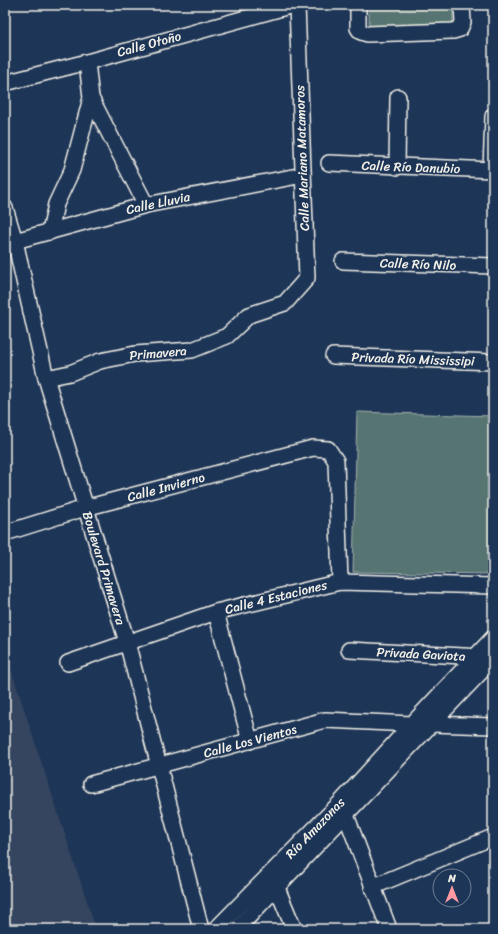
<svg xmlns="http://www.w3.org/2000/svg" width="498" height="934" viewBox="0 0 498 934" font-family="Sriracha,sans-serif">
<rect width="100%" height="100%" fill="#1d3557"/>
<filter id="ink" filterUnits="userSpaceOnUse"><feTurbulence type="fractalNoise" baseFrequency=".025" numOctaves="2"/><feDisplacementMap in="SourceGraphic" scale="8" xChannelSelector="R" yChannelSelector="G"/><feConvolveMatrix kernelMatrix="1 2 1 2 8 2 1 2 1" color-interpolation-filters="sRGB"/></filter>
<g filter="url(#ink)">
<!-- built -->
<path fill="#34455f" d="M 5,651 L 96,929 L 5,929 Z"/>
<!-- green -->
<g fill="#567472" stroke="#a5b2ad">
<path d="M 369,5 L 453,5 L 453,29 L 369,30 Z"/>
<path d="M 357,412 L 493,416 L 493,574 L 353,572 Z"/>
</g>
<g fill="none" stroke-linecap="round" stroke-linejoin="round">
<defs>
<g id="minor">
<path d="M 358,5 L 358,28 L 361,32 L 367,34 L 453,31 L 460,29 L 463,22 L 462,5"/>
<path d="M 5,83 L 87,62 L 293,5"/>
<path d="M 91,98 L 146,205"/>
<path d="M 329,163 L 493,170"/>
<path d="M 397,167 L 398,97"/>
<path d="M 491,170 L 493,116"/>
<path d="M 5,208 L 15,241 L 46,378 L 127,642 L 201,929"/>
<path d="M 50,232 L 56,204 L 72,170 L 91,98 L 87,62"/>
<path d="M 15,241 L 146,205 L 303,175"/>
<path d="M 343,261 L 493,266"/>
<path d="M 333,356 L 493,362"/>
<path d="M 46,378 L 70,373 L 100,361 L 135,354 L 192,350 L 227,336 L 249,315 L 285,303 L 307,278 L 297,5"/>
<path d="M 5,533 L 85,508 L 313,448 L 328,449 L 336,461 L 340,582"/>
<path d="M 216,612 L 250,741"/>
<path d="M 349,650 L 482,657"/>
<path d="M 68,663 L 216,612 L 340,582 L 493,586"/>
<path d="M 91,784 L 325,720 L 412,724 L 431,724 L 493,726"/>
<path d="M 342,807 L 346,815 L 389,929"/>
<path d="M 372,887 L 493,837"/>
<path d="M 277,888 L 294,929"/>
<path d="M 216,929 L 340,803 L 412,724 L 493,638"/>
<path d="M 237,929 L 493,659"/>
</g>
</defs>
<!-- minor casing -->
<use href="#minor" stroke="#f4f1e8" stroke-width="18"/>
<!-- minor -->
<use href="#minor" stroke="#1d3557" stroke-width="15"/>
</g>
</g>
<g text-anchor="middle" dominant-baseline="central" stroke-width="3" stroke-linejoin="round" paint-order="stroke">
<!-- street labels -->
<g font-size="13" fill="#f4f1e8" stroke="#1d3557">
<text transform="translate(149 44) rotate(-15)">Calle Otoño</text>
<text transform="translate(302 158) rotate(-92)">Calle Mariano Matamoros</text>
<text transform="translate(411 167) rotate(2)">Calle Río Danubio</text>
<text transform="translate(158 203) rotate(-12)">Calle Lluvia</text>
<text transform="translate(418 264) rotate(2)">Calle Río Nilo</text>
<text transform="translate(158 353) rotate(-5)">Primavera</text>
<text transform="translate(413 359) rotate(2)">Privada Río Mississipi</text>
<text transform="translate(166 487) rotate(-15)">Calle Invierno</text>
<text transform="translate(104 568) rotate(73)">Boulevard Primavera</text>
<text transform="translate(276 597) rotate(-14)">Calle 4 Estaciones</text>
<text transform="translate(421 654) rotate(3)">Privada Gaviota</text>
<text transform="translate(250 741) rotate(-15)">Calle Los Vientos</text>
<text transform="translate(315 828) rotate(-46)">Río Amazonas</text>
</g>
</g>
<!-- margin -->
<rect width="498" height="934" fill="none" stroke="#1d3557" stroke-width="20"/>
<rect x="10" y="10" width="478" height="914" fill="none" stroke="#f4f1e8" stroke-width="1.5" filter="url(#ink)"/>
<!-- north arrow -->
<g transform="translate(452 888)"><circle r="19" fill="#1d3557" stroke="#738091"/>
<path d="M0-3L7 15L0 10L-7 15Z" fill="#ff9aa2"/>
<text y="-6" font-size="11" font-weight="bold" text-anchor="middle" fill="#f4f1e8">N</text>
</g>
</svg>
